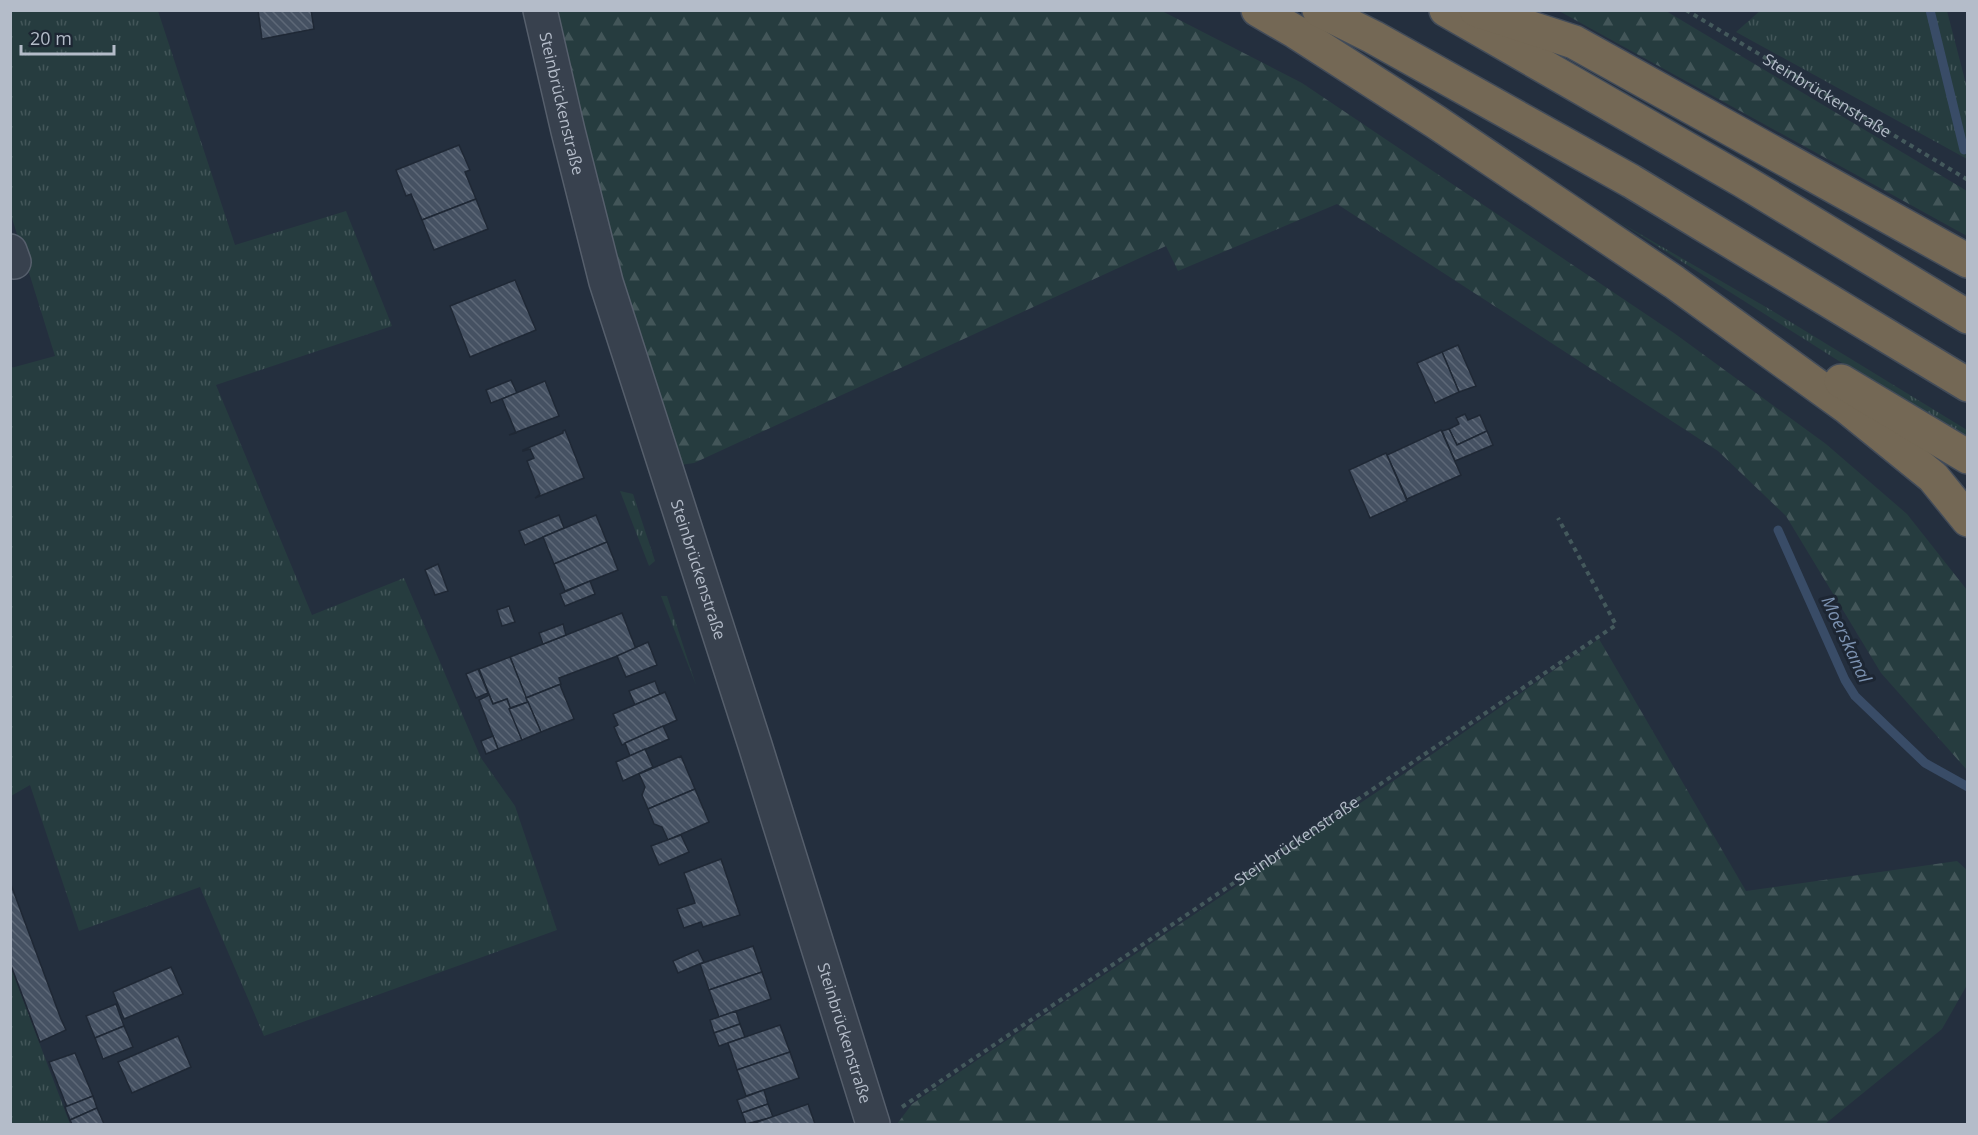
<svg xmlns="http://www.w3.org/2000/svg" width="1978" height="1135" viewBox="0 0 1978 1135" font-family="'Open Sans',sans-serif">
<defs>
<pattern id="grass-tufts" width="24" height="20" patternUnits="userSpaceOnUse" patternTransform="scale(1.5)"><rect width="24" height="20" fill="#263c3f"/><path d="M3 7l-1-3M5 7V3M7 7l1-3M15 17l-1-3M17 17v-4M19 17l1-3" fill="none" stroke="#435659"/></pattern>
<pattern id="forest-firs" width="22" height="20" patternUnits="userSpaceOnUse" patternTransform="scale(1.5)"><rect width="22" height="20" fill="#263c3f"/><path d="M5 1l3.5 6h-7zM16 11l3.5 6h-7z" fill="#435659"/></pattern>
<pattern id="building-back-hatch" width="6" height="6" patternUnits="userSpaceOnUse" patternTransform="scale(1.5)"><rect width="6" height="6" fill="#455162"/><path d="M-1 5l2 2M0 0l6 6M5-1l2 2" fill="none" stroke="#5d6877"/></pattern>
</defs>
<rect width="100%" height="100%" fill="#242f3e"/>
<!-- grass -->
<g fill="url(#grass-tufts)">
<path d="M 1761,10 L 1947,11 L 1967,88 L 1967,159 L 1736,32 Z"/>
<path d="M 10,11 L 158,11 L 235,245 L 346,211 L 392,326 L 216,385 L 312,615 L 404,578 L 481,758 L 515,806 L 557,930 L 264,1036 L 200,887 L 79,931 L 30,785 L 11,796 L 11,368 L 55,356 L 11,215 Z"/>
<path d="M 1616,220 L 1771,310 L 1967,430 L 1967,442 Z"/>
<path d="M 620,491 L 633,494 L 655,561 L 649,566 Z"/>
<path d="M 661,596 L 667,596 L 696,685 Z"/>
<path d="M 11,968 L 70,1124 L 11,1124 Z"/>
</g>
<!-- forest -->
<g fill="url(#forest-firs)">
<path d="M 556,11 L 1162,11 L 1302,83 L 1674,333 L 1826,444 L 1907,514 L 1967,590 L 1967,770 L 1881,673 L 1786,516 L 1718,451 L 1337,204 L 1178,271 L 1166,246 L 694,463 L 680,465 L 616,261 Z"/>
<path d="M 1559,11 L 1666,11 L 1967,191 L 1967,236 Z"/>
<path d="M 1599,639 L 1746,891 L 1957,861 L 1967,870 L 1967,985 L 1942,1029 L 1825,1124 L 897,1124 L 912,1104 L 1405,773 Z"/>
</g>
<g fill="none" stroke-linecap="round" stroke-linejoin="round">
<!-- stream -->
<g stroke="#394c67" stroke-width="9">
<path d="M 1930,10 L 1964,150"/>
<path d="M 1778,530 L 1845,680 L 1855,696 L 1925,763 L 1968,787"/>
</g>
</g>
<!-- building -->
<g fill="url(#building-back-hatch)" stroke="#1f2835" stroke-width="1.5">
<path d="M 258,10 L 311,10 L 314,29 L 262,39 Z"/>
<path d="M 459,145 L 470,170 L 465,172 L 476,199 L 422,220 L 411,194 L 406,196 L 396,170 Z"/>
<path d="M 476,199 L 488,229 L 434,250 L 422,220 Z"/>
<path d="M 515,280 L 536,330 L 470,357 L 450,306 Z"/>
<path d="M 1458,345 L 1476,386 L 1459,392 L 1442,352 Z"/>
<path d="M 1442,352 L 1459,392 L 1435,403 L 1417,363 Z"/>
<path d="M 511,380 L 517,393 L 491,403 L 486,390 Z"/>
<path d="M 545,381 L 559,416 L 509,435 L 516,433 L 502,399 Z"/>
<path d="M 1465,414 L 1468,420 L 1480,415 L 1487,431 L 1457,445 L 1449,429 L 1459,424 L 1456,418 Z"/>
<path d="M 1449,429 L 1457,445 L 1487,431 L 1493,445 L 1455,461 L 1442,431 Z"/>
<path d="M 565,430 L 584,478 L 535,498 L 540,494 L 527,461 L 534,458 L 530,449 L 523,451 L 523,450 L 563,433 L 563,431 Z"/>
<path d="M 1441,430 L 1461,475 L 1407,499 L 1387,455 Z"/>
<path d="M 1386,453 L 1407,501 L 1370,518 L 1349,470 Z"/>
<path d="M 559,515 L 564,528 L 525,545 L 519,531 Z"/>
<path d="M 596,515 L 607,542 L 554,564 L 543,537 Z"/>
<path d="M 607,542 L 618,570 L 565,591 L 554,564 Z"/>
<path d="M 438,564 L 448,591 L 435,595 L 425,570 Z"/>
<path d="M 590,581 L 595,594 L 565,606 L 560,594 Z"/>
<path d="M 509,606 L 515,622 L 502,626 L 497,610 Z"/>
<path d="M 622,613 L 636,649 L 559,678 L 561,684 L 526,698 L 510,657 Z"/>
<path d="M 563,624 L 566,635 L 543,644 L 539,633 Z"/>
<path d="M 648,642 L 657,665 L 626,677 L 617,656 Z"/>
<path d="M 510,657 L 528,702 L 510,708 L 507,699 L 493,704 L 479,669 Z"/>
<path d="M 478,669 L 488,693 L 476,698 L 466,674 Z"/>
<path d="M 655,681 L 660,694 L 635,705 L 629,691 Z"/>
<path d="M 561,684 L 560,685 L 574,719 L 541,732 L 526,698 Z"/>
<path d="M 665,692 L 677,720 L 622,745 L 614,727 L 618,725 L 613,714 Z"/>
<path d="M 489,695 L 493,704 L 507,699 L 522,740 L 498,749 L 479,700 Z"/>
<path d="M 528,702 L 541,732 L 522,740 L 509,709 Z"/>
<path d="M 663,726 L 669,739 L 630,756 L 625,743 Z"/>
<path d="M 493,736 L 498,749 L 486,754 L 481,741 Z"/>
<path d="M 645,749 L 653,767 L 623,781 L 616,762 Z"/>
<path d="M 681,756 L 695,789 L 648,809 L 642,795 L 645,787 L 639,774 Z"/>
<path d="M 695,789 L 709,822 L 668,840 L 662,827 L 654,824 L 648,809 Z"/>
<path d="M 681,835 L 689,852 L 659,865 L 651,846 Z"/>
<path d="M 721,859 L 740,915 L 703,927 L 701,922 L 684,928 L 677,909 L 695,903 L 684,873 Z"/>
<path d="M 10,882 L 61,1019 L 66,1030 L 40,1042 L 10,963 Z"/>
<path d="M 753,946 L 762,972 L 709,990 L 700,964 Z"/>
<path d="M 698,950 L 704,962 L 678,973 L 673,961 Z"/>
<path d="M 171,967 L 183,994 L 124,1019 L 113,992 Z"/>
<path d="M 762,972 L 771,999 L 719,1017 L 709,990 Z"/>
<path d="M 116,1004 L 124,1026 L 95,1038 L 86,1016 Z"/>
<path d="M 736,1011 L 740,1024 L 714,1033 L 710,1020 Z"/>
<path d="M 740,1024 L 745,1037 L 719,1046 L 714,1033 Z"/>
<path d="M 780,1025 L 790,1052 L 737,1070 L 728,1043 Z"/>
<path d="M 124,1026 L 133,1047 L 103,1059 L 95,1038 Z"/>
<path d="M 178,1036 L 191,1067 L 132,1093 L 118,1062 Z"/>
<path d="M 790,1052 L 799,1078 L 746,1096 L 737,1070 Z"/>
<path d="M 75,1053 L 93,1096 L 67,1107 L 49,1062 Z"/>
<path d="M 764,1090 L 768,1104 L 742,1113 L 737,1100 Z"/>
<path d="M 93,1096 L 97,1108 L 70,1120 L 65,1107 Z"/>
<path d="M 768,1104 L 773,1117 L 746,1124 L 742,1113 Z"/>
<path d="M 808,1104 L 815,1124 L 756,1124 L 755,1123 Z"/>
<path d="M 97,1108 L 104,1124 L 72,1124 L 70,1120 Z"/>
</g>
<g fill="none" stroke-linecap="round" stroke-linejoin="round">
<defs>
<g id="minor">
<path id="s3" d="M 540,10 L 568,131 L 606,282 L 755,745 L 873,1124"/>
<path d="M 10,251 L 14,262"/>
</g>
<g id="highway">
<path d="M 1258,10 L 1296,32 L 1436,122 L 1674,282 L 1848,408 L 1933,477 L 1968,520"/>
<path d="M 1319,10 L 1373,37 L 1631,181 L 1968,385"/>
<path d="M 1446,10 L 1743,181 L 1968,317"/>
<path d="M 1476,10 L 1574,42 L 1968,261"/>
<path d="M 1841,381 L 1968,457"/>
</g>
</defs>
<!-- minor casing -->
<use href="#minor" stroke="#565f6c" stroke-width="36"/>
<!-- highway casing -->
<use href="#highway" stroke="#434c59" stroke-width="36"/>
<!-- path -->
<g stroke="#44595c" stroke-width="4" stroke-dasharray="4.5 4.5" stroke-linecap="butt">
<path id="s1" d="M 1686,10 L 1968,180"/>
<path id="s2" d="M 902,1107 L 1616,625 L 1558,518"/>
</g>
<!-- minor -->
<use href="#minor" stroke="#38414e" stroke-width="33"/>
<!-- highway -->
<use href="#highway" stroke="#746855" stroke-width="33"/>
</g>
<g text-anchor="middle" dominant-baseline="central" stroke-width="6" stroke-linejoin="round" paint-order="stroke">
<!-- street labels -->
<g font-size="16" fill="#b4bcc9" stroke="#1d2633">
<text stroke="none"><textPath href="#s1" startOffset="165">Steinbrückenstraße</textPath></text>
<text stroke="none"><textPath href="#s3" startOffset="96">Steinbrückenstraße</textPath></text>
<text stroke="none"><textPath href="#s3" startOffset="582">Steinbrückenstraße</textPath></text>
<text stroke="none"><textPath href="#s2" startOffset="476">Steinbrückenstraße</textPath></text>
<text stroke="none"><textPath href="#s3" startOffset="1068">Steinbrückenstraße</textPath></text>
</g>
<!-- water labels -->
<g font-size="18" font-style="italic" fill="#7c92b1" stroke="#1d2633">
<text transform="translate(1847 639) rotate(65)">Moerskanal</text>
</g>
</g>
<!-- border -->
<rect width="1978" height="1135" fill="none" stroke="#b4bcc9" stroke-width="24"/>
<!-- scale -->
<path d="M21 45v9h93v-9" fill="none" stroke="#b4bcc9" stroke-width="3"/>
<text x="30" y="45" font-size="18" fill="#b4bcc9" stroke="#1d2633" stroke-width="4.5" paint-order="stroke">20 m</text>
</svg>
